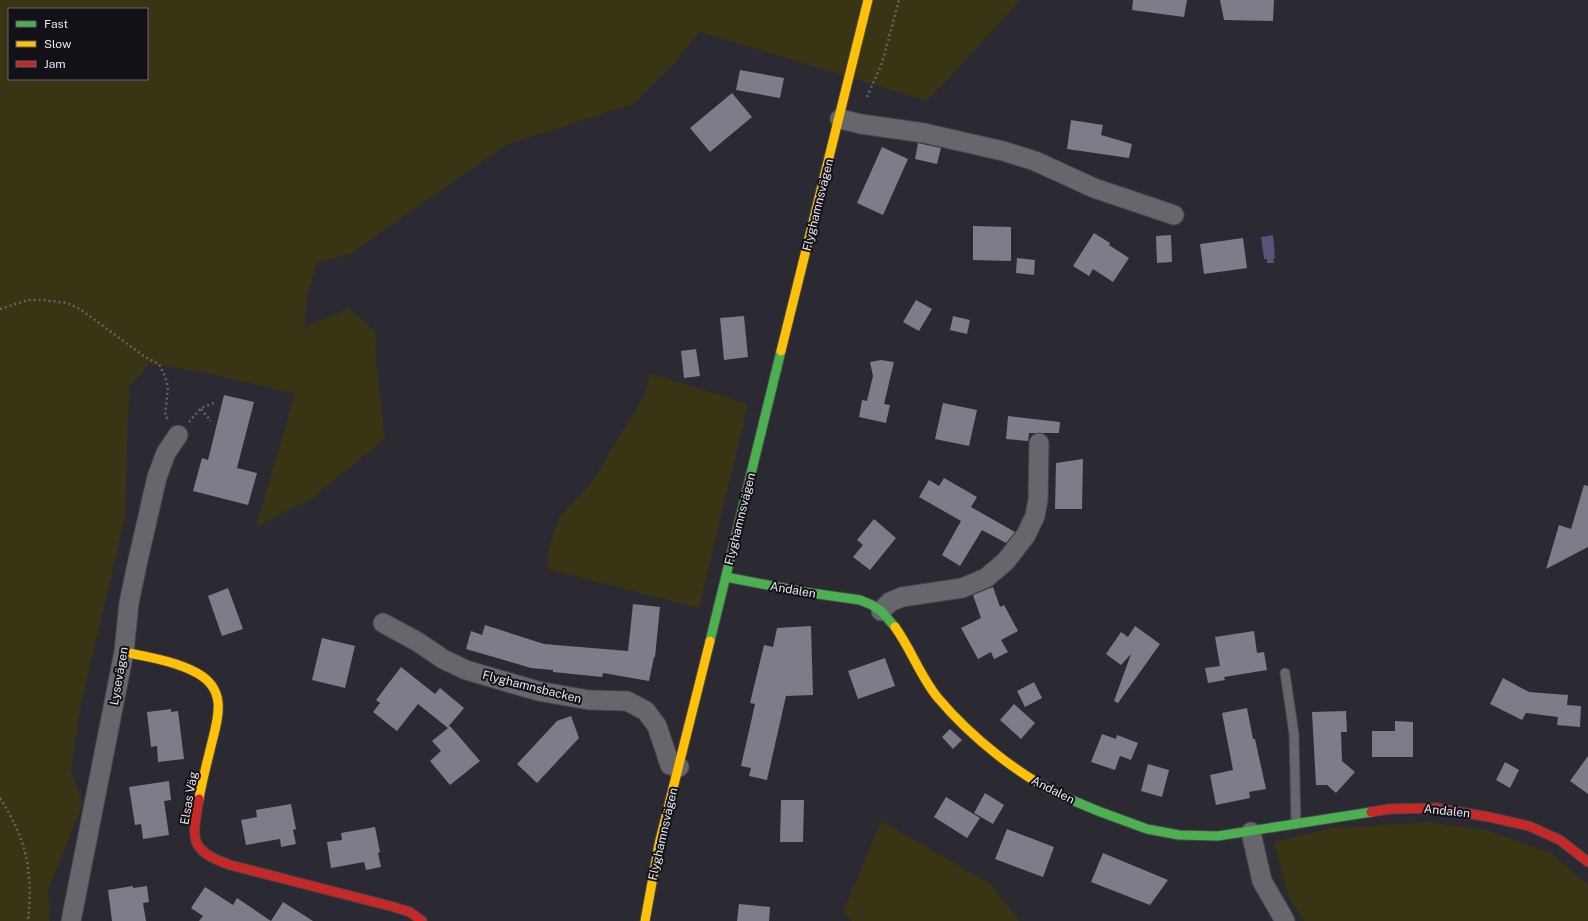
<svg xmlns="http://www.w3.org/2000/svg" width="1588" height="921" viewBox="0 0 1588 921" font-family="'Public Sans',sans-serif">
<rect width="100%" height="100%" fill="#2b2a32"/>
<!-- green -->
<g fill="#383414" fill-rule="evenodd">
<path d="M 0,0 L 1021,0 L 927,101 L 700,32 L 670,68 L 633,104 L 506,145 L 350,254 L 317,263 L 308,293 L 304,328 L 348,308 L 375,331 L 376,357 L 385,439 L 311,499 L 256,527 L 295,394 L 207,373 L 150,364 L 129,386 L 125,518 L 80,708 L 71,770 L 83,804 L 48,890 L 49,921 L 0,921 ZM 9,9 L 147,9 L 147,79 L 9,79 Z"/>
<path d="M 650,373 L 748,404 L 699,608 L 548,569 L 548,551 L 559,517 L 592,482 L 644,396 Z"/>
<path d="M 881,821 L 990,884 L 1020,921 L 852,921 L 843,912 Z"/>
<path d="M 1428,822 L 1490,831 L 1553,854 L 1588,885 L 1588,921 L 1304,921 L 1288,895 L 1274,842 L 1332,828 Z"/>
</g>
<!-- water -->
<path fill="#585378" d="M 1273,235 L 1275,258 L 1273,259 L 1274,263 L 1267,263 L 1267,259 L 1264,259 L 1261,237 Z"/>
<!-- building -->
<g fill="#7d7c88">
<path d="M 1133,0 L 1187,0 L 1184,17 L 1132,10 Z"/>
<path d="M 1220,0 L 1274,0 L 1273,21 L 1224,20 Z"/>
<path d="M 740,70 L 784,78 L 780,98 L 736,90 Z"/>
<path d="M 732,93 L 752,117 L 710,152 L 690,128 Z"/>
<path d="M 1071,120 L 1103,125 L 1101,135 L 1132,144 L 1129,158 L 1067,149 Z"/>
<path d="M 918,143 L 941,148 L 937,164 L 915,159 Z"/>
<path d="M 882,147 L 908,159 L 883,215 L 857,203 Z"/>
<path d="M 973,226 L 1011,227 L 1011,261 L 973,260 Z"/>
<path d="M 1094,233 L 1110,243 L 1109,245 L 1129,258 L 1113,282 L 1093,269 L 1089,276 L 1073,266 Z"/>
<path d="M 1171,235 L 1172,262 L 1157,263 L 1156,236 Z"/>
<path d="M 1243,238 L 1247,268 L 1204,274 L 1200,244 Z"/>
<path d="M 1017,258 L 1035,260 L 1034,275 L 1016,273 Z"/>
<path d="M 916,300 L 932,309 L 919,331 L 903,322 Z"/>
<path d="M 744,316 L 748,357 L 724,360 L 720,318 Z"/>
<path d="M 953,316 L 970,320 L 967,334 L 950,330 Z"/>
<path d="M 696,349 L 700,376 L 684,378 L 681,351 Z"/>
<path d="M 881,360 L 894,362 L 884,404 L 890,405 L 886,423 L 859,417 L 862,400 L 867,401 L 873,376 L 870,362 Z"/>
<path d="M 224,395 L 254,402 L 237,468 L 257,473 L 248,505 L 193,491 L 202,458 L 208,460 Z"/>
<path d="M 943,403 L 977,410 L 969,446 L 935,439 Z"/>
<path d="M 1008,416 L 1060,422 L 1059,433 L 1029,433 L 1028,441 L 1006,439 Z"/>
<path d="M 1083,459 L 1082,509 L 1055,509 L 1056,463 Z"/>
<path d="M 944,478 L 977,497 L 971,507 L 1015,532 L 1006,543 L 982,530 L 960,566 L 942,555 L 961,521 L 919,497 L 929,480 L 939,486 Z"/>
<path d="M 1584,485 L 1588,486 L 1588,547 L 1546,569 L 1559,525 L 1571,529 Z"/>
<path d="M 874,519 L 896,538 L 870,570 L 853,557 L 863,545 L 857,540 Z"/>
<path d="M 993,587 L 1000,607 L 1004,605 L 1018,631 L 1001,640 L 1008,652 L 994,659 L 991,652 L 978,659 L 961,628 L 981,618 L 973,595 Z"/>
<path d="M 228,588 L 243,629 L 222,636 L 208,596 Z"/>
<path d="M 633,604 L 660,607 L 655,657 L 654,657 L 649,681 L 603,673 L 602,677 L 553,672 L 553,670 L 531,668 L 466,649 L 471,631 L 482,635 L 485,625 L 544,644 L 628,651 Z"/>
<path d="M 811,626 L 813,695 L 786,696 L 767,780 L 749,776 L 751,768 L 741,766 L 755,704 L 750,703 L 764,645 L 773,647 L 777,628 Z"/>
<path d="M 1135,626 L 1160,644 L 1118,703 L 1114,701 L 1131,654 L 1121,665 L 1106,654 L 1121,632 L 1128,637 Z"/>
<path d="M 1254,631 L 1257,653 L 1264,652 L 1267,670 L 1224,677 L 1225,680 L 1208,683 L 1205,668 L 1220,666 L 1215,637 Z"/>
<path d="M 322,638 L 355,646 L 345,688 L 312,680 Z"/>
<path d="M 885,658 L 895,686 L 858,699 L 848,671 Z"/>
<path d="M 401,667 L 435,694 L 440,688 L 464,708 L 448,727 L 450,726 L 480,761 L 450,785 L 430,761 L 441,751 L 432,741 L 448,728 L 418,704 L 397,731 L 373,712 L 380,703 L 376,700 Z"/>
<path d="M 1503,678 L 1529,692 L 1568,695 L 1567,705 L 1581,706 L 1580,727 L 1557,725 L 1558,717 L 1526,713 L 1522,720 L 1490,704 Z"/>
<path d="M 1034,682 L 1042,698 L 1025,707 L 1017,691 Z"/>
<path d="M 1014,704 L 1035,723 L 1021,739 L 1000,720 Z"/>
<path d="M 1247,708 L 1253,739 L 1255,739 L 1266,789 L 1249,792 L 1250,798 L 1216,805 L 1210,775 L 1233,770 L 1222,713 Z"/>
<path d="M 171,709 L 171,712 L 178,711 L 184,759 L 158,762 L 157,746 L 151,747 L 147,712 Z"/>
<path d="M 1346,711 L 1347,732 L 1341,732 L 1342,761 L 1355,772 L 1336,793 L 1327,785 L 1316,785 L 1312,712 Z"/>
<path d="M 571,716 L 579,738 L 537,783 L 517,764 L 557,721 Z"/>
<path d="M 1395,721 L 1413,722 L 1413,757 L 1372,757 L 1372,731 L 1395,731 Z"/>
<path d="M 950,729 L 962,740 L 953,749 L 942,737 Z"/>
<path d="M 1102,734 L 1116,739 L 1117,735 L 1138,743 L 1131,760 L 1120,756 L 1115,770 L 1091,762 Z"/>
<path d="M 1588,756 L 1588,794 L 1570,781 Z"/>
<path d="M 1505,762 L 1519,770 L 1510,788 L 1496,780 Z"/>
<path d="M 1148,764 L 1169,770 L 1162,797 L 1141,791 Z"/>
<path d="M 169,781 L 171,800 L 164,801 L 169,835 L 143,839 L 141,824 L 135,825 L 129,787 Z"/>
<path d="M 985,793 L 1004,805 L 993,824 L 974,813 Z"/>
<path d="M 946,797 L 980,818 L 967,838 L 934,817 Z"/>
<path d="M 781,800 L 804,800 L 803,842 L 780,842 Z"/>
<path d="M 291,804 L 296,829 L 293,830 L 296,844 L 281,847 L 280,839 L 246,845 L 241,820 L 257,817 L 256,810 Z"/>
<path d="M 375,827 L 380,852 L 378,853 L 381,867 L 366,870 L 364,862 L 331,868 L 327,842 L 342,840 L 341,833 Z"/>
<path d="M 1007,829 L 1054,847 L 1043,877 L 995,859 Z"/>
<path d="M 1103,853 L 1168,880 L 1150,905 L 1091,882 Z"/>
<path d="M 133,886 L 133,888 L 147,886 L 149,902 L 143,903 L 146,921 L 112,921 L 108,890 Z"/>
<path d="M 205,887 L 233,905 L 237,898 L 271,921 L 283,902 L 313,921 L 199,921 L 203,916 L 191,908 Z"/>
<path d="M 739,904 L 770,907 L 769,921 L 737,921 Z"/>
</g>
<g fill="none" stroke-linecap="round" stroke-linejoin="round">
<defs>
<path id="lane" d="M 1285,673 L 1294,734 L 1296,824"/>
<g id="street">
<path d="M 840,119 L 861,124 L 924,133 L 1003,151 L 1035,161 L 1094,188 L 1174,215"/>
<path d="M 881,611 L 890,602 L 902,597 L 962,588 L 986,578 L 1006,561 L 1026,535 L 1035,516 L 1038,500 L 1039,443"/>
<path d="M 383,623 L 418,642 L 443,659 L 466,670 L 538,691 L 589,700 L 627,701 L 646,711 L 651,718 L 657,726 L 670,765 L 679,767"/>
<path d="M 1251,832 L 1262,881 L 1285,921"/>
<path d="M 71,921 L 124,652 L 129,603 L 138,560 L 157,477 L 166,453 L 178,435"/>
</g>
<g id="fast">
<path d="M 726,577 L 804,592 L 860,600 L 872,605 L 881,611 L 895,627"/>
<path d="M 710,641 L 781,351"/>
<path d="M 1067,798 L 1098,811 L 1147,829 L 1179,835 L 1218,836 L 1371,812"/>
</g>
<g id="slow">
<path d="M 781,351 L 868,0"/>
<path d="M 895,627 C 911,649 920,676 938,698 C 971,737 1020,777 1067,798"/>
<path d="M 124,652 C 148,657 175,661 197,673 C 228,690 218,718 211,746 C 207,763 202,781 199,799"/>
<path d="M 645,921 L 659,844 L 710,641"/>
</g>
<g id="jam">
<path d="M 199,799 C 192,839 188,850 230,865 L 394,907 L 410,912 L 422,921"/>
<path d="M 1371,812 L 1389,809 L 1436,808 L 1489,817 L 1529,826 L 1560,840 L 1588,862"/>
</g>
</defs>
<!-- lane casing -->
<use href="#lane" stroke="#47464d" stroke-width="11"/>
<!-- street casing -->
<use href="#street" stroke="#47464d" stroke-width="21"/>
<!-- fast casing -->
<use href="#fast" stroke="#47464d" stroke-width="11"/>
<!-- slow casing -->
<use href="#slow" stroke="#47464d" stroke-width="11"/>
<!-- jam casing -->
<use href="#jam" stroke="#47464d" stroke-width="11"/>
<!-- path -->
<g stroke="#646369" stroke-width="2.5" stroke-dasharray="2 3" stroke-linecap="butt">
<path d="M 867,97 L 882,63 L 899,0"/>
<path d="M 0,309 L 28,300 L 43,300 L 67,303 L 80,309 L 145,357 L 159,364 L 165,376 L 168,387 L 166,406 L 165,416 L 168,419"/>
<path d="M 201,409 L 211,421"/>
<path d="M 189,422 L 201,408 L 214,403"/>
<path d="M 0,798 C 27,841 33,870 28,921"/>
</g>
<!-- lane -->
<use href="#lane" stroke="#66666c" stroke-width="9"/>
<!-- street -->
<use href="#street" stroke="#66666c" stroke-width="19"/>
<!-- fast -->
<use href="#fast" stroke="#4caf50" stroke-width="9"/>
<!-- slow -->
<use href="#slow" stroke="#ffc107" stroke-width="9"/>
<!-- jam -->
<use href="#jam" stroke="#c62828" stroke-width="9"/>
</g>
<g text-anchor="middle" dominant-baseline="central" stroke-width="4" stroke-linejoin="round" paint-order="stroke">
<!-- street labels -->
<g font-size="12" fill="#e6e5ef" stroke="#111117">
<text transform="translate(818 205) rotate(-76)">Flyghamnsvägen</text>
<text transform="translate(740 519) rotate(-76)">Flyghamnsvägen</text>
<text transform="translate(793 590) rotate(10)">Andalen</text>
<text transform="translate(119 676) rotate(-80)">Lysevägen</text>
<text transform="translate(532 687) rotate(14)">Flyghamnsbacken</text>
<text transform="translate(1053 790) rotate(27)">Andalen</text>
<text transform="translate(189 798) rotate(-80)">Elsas Väg</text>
<text transform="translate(1447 811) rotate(6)">Andalen</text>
<text transform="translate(663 834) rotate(-77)">Flyghamnsvägen</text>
</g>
</g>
<!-- legend -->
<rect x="8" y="8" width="140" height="72" fill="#111117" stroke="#66666d"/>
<rect x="16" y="21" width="20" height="6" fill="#4caf50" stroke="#66666d"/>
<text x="44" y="28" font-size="12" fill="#e6e5ef">Fast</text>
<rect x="16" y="41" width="20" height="6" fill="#ffc107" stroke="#66666d"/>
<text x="44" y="48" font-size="12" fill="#e6e5ef">Slow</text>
<rect x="16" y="61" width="20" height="6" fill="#c62828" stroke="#66666d"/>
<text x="44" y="68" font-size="12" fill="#e6e5ef">Jam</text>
</svg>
